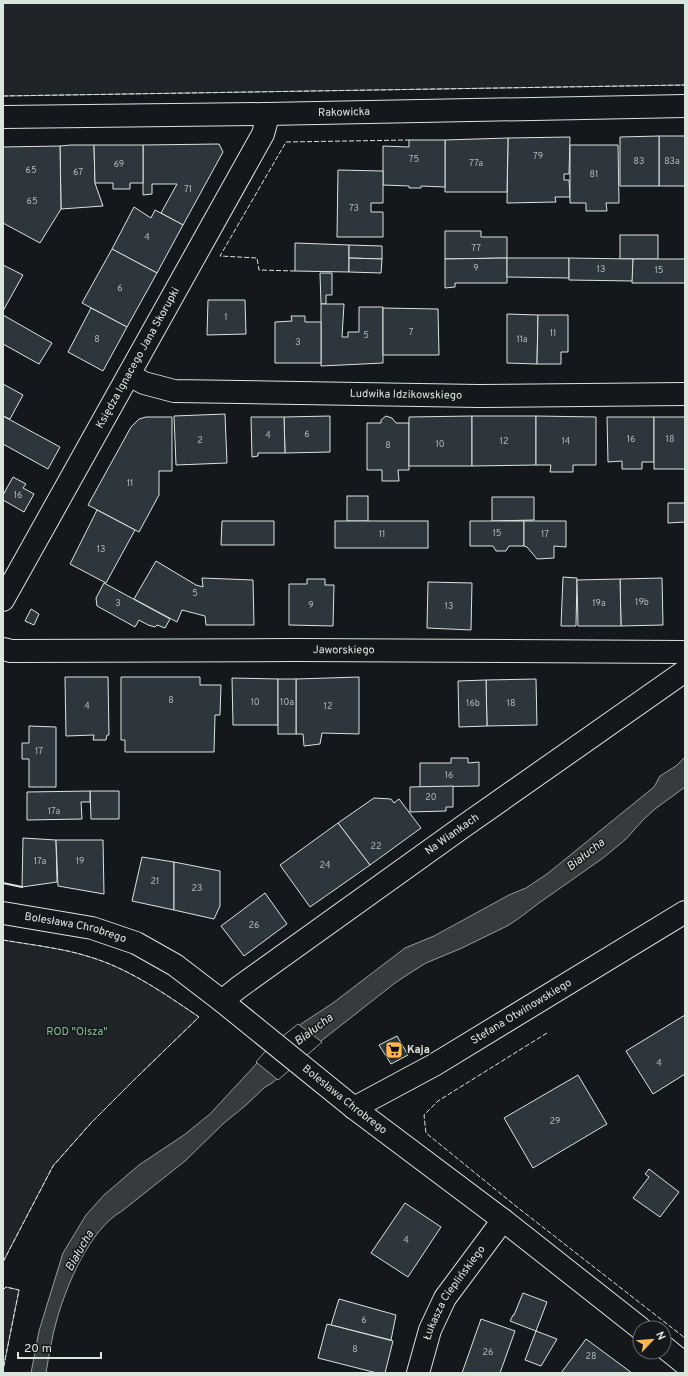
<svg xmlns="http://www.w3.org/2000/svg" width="688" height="1376" viewBox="0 0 688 1376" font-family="Overpass,sans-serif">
<rect width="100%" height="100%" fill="#14181c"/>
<!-- green -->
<g fill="#202428" stroke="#939e99">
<path d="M 3,3 L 685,3 L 685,85 L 3,96 Z"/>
<path d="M 3,940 C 32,945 62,948 90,957 C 130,969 165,994 199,1017 L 135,1079 L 91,1123 L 53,1166 L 3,1262 Z"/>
<path d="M 6,1287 L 19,1290 L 3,1370 L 3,1290 Z"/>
</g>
<!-- water -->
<path fill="#363b3e" stroke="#939e99" d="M 685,757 L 685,787 L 655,809 L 643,820 L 626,839 L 603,858 L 539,903 L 522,916 L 509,925 L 462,948 L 426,963 L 413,971 L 395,983 L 321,1041 L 272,1083 L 265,1087 L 246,1105 L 224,1123 L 185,1161 L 122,1211 C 90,1229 67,1284 57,1319 C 52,1336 49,1355 46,1373 L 31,1373 L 39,1331 L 63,1253 L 86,1215 L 104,1195 L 139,1165 L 184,1135 L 210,1114 L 271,1048 L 301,1024 L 333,1003 L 405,948 L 434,936 L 509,895 L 526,888 L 547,874 L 654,787 L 660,776 L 676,766 Z"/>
<!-- pier -->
<path fill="#14181c" stroke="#939e99" d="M 298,1024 L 322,1042 L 278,1080 L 256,1062 L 269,1047 Z"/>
<!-- building -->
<g fill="#2c363c" stroke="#d8e6dc">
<rect x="659" y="136" width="26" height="50"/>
<path d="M 659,136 L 659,186 L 620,186 L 620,137 Z"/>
<path d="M 570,137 L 569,174 L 564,174 L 564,180 L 569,180 L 570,197 L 555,197 L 556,202 L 507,203 L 508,138 Z"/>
<path d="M 508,138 L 507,192 L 445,192 L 445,140 Z"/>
<path d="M 409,140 L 445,140 L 445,187 L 421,186 L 421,188 L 409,188 L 409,186 L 383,185 L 383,146 L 409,147 Z"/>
<path d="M 219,144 L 223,152 L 183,225 L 161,213 L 177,184 L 152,184 L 152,194 L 143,195 L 143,145 Z"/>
<path d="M 71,145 L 94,145 L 95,183 L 103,206 L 61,209 L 60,146 Z"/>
<path d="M 94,145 L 143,145 L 143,183 L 130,183 L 130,189 L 113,189 L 113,183 L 95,183 Z"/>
<path d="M 570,145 L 618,145 L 619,203 L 606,203 L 607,211 L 586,211 L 586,203 L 570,203 Z"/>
<path d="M 60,146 L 61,209 L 40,243 L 3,223 L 3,147 Z"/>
<path d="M 338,170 L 383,171 L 383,203 L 371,203 L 371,212 L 383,212 L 383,237 L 337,237 Z"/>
<path d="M 134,207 L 151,218 L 155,210 L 183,225 L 157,273 L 112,249 Z"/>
<path d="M 445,231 L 481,231 L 481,237 L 507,237 L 507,258 L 445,259 Z"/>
<rect x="620" y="235" width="38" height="24"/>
<path d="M 295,243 L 349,245 L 349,272 L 295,271 Z"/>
<path d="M 349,245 L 382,246 L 382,259 L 349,258 Z"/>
<path d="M 112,249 L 157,273 L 127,327 L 82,303 Z"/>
<path d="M 349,258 L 382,259 L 381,273 L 349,272 Z"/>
<path d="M 507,258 L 507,283 L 455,283 L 455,287 L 445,288 L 445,259 Z"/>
<path d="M 507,258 L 569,258 L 569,278 L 507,277 Z"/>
<path d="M 569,258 L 633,259 L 633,281 L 569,280 Z"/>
<path d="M 633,259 L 685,259 L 685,283 L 632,283 Z"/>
<path d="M 3,265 L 23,275 L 3,311 Z"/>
<path d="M 320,273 L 332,273 L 332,295 L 326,295 L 326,304 L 321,304 Z"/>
<path d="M 208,300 L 245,300 L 246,334 L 207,335 Z"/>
<path d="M 321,304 L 344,304 L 342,337 L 348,337 L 348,332 L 359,332 L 359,307 L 383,307 L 383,363 L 321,366 Z"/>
<path d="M 91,308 L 127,327 L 103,371 L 68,352 Z"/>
<path d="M 383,308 L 438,309 L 439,355 L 383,355 Z"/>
<path d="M 507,314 L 538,315 L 537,364 L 507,363 Z"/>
<path d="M 3,315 L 52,343 L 39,364 L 3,344 Z"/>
<path d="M 538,315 L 568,315 L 568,352 L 561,352 L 561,364 L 537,364 Z"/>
<path d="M 291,316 L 305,316 L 305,322 L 321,322 L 321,363 L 275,363 L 275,322 L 292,321 Z"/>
<path d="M 3,384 L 23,395 L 10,419 L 3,416 Z"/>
<path d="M 225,414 L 227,463 L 176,465 L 174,416 Z"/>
<path d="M 3,416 L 60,447 L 48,469 L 3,444 Z"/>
<path d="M 330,416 L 330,452 L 285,453 L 284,417 Z"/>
<path d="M 386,416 L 392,418 L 396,423 L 409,423 L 409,470 L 398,470 L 399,481 L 382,481 L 382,470 L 367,470 L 367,423 L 381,423 L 381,420 Z"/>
<path d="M 472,416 L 472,466 L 409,466 L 409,417 Z"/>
<path d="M 472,416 L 536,416 L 536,465 L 472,466 Z"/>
<path d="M 536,416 L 596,417 L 596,465 L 573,465 L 573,472 L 550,472 L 551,465 L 536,465 Z"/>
<path d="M 146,417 L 172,417 L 172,471 L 159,471 L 159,495 L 139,532 L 88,505 L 131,427 L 139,419 Z"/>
<path d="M 251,417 L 284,417 L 285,453 L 258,453 L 258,456 L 252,457 Z"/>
<path d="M 607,417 L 654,417 L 654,462 L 642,462 L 642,469 L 622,469 L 622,461 L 608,462 Z"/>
<rect x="654" y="417" width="31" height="52"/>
<path d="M 13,477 L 26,484 L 23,488 L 34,494 L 24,512 L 3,500 L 3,495 Z"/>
<rect x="347" y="496" width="21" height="25"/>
<path d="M 492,497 L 534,497 L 534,520 L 492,521 Z"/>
<path d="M 668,503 L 685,503 L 685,522 L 668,523 Z"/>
<path d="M 97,510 L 135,530 L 106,583 L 70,564 Z"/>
<path d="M 222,521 L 274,521 L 274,545 L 221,545 Z"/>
<rect x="335" y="521" width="93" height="27"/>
<path d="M 470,521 L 524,521 L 524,546 L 509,546 L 506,551 L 496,551 L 493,546 L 470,546 Z"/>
<path d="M 524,521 L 566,521 L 566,547 L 554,546 L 554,558 L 537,559 L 527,547 L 524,546 Z"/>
<path d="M 156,561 L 196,585 L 203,587 L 202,578 L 253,580 L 254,625 L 206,625 L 205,616 L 182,610 L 177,622 L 134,599 Z"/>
<path d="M 563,577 L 577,578 L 576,626 L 561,626 Z"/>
<path d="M 662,578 L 663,625 L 621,626 L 620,579 Z"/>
<path d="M 307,579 L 325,579 L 325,585 L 334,585 L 333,626 L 289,625 L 289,584 L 307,584 Z"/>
<path d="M 620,579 L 621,626 L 578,626 L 577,580 Z"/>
<path d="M 428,582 L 472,583 L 471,630 L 427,628 Z"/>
<path d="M 104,583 L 170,619 L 165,628 L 157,625 L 155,627 L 148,625 L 139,620 L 135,627 L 97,606 L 96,598 Z"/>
<path d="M 31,609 L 39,614 L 34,625 L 25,621 Z"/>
<path d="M 65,677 L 108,677 L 109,735 L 107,735 L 106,740 L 93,740 L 94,735 L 66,736 Z"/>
<path d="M 121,677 L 200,677 L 200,685 L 221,685 L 220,715 L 215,715 L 214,752 L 125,752 L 125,740 L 121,740 Z"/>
<path d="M 359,677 L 359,734 L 322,733 L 320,744 L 304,746 L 303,734 L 296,734 L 296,679 Z"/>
<path d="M 232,678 L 278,679 L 278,725 L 233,725 Z"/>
<rect x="278" y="679" width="18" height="55"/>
<path d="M 536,679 L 537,725 L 487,726 L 486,680 Z"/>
<path d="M 486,680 L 487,726 L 459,727 L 458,681 Z"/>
<path d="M 29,726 L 56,727 L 56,787 L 29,787 L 29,759 L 22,759 L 22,743 L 29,743 Z"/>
<path d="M 451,758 L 468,758 L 468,763 L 479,762 L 479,786 L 420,787 L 420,763 L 451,763 Z"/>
<path d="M 453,786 L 453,807 L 446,807 L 446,811 L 410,812 L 410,787 Z"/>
<path d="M 90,791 L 119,791 L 119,819 L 91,819 Z"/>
<path d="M 90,791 L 90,802 L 81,802 L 82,819 L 27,820 L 27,792 Z"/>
<path d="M 374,798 L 391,799 L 394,803 L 399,799 L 421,828 L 370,865 L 338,823 Z"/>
<path d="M 338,823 L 370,865 L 310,907 L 280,865 Z"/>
<path d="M 23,838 L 56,840 L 57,882 L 22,887 Z"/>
<path d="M 56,840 L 103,840 L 104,894 L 58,886 Z"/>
<path d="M 142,857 L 174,862 L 174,910 L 132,901 Z"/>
<path d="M 174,862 L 220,871 L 220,906 L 214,919 L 174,910 Z"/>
<path d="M 265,893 L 287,924 L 244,956 L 221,926 Z"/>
<path d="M 685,1015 L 685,1074 L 653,1094 L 626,1051 Z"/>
<path d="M 397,1036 L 408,1055 L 391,1064 L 379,1045 Z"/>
<path d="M 578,1075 L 607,1124 L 533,1168 L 504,1118 Z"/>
<path d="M 649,1169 L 679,1192 L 660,1217 L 633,1198 L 649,1177 L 645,1174 Z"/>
<path d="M 405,1203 L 441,1227 L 408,1277 L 371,1253 Z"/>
<path d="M 523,1293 L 547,1302 L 536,1331 L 510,1321 L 513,1315 L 514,1315 Z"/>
<path d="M 339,1299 L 396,1315 L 391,1340 L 331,1325 Z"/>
<path d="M 481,1319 L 515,1331 L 500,1373 L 462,1373 Z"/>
<path d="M 327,1324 L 393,1341 L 385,1373 L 377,1373 L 318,1358 Z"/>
<path d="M 536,1331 L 557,1339 L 541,1366 L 525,1360 Z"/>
<path d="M 586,1339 L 632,1373 L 561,1373 Z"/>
</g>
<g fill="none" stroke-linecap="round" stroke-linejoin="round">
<defs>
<g id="street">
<path id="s1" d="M 3,117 L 266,114 L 685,106"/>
<path id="s2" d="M 129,375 L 144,383 L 174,391 L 479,396 L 685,394"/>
<path id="s3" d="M 3,600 L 263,134 L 266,123 L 266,114"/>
<path id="s4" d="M 3,649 L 11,651 L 295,650 L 685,652"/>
<path id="s5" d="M 3,913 L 92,928 L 136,943 L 175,965 L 222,1001 L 354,1108 L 503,1220 L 640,1328"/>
<path id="s6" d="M 222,1001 L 238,988 L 464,826 L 685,671"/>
<path id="s7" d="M 354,1108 L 434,1065 L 685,912"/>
<path d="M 664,1347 L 685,1364"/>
<path id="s8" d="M 418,1373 L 430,1330 L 445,1298 L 503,1220"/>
</g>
</defs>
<!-- street casing -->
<use href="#street" stroke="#d8e6dc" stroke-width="24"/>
<!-- street -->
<use href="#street" stroke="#14181c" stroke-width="22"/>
<!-- fence -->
<g stroke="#d8e6dc" stroke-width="1" stroke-dasharray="5 2" stroke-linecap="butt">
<path d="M 3,96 L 685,85"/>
<path d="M 295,271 L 259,270 L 257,258 L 220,256 L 286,142 L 409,140"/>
<path d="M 3,940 C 32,945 62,948 90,957 C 130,969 165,994 199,1017 L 135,1079 L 91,1123 L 53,1166 L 3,1262"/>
<path d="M 547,1033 L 438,1101 L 424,1115 L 426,1133 L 517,1207 L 685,1338"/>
<path d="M 3,1290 L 6,1287 L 19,1290 L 3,1370"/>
</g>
<!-- wall -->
<path stroke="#d8e6dc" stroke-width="2" d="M 3,883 L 22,887"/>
</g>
<!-- icons -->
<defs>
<symbol id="supermarket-square" viewBox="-11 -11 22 22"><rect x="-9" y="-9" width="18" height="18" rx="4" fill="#ffb74d" stroke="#14181c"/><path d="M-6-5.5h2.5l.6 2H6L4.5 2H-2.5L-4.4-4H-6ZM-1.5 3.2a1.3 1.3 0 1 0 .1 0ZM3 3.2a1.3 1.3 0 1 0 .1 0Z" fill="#111"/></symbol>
</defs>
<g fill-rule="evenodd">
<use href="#supermarket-square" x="384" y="1040" width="20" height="20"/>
</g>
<g text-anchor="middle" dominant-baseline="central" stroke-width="3" stroke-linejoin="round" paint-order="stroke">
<!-- number labels -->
<g font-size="9" fill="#adbab4">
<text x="538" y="156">79</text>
<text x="414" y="159">75</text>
<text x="639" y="161">83</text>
<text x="672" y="161">83a</text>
<text x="476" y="163">77a</text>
<text x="119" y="164">69</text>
<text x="31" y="170">65</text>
<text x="78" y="172">67</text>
<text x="594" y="174">81</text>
<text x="188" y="189">71</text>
<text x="32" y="201">65</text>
<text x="354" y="208">73</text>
<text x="147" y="237">4</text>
<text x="476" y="248">77</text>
<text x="476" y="268">9</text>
<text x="601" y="269">13</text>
<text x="659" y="270">15</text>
<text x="120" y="288">6</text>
<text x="226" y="317">1</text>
<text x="411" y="332">7</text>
<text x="553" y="333">11</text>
<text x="366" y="335">5</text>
<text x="97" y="339">8</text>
<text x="522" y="339">11a</text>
<text x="298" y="342">3</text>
<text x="307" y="434">6</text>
<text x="268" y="435">4</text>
<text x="631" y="439">16</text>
<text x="670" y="439">18</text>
<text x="200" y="440">2</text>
<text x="504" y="441">12</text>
<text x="566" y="441">14</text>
<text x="440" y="444">10</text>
<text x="388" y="445">8</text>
<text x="130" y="483">11</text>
<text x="18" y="495">16</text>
<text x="497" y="533">15</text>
<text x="382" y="534">11</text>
<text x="545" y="534">17</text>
<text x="101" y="549">13</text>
<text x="195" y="593">5</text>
<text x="642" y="602">19b</text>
<text x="118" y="603">3</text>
<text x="599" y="603">19a</text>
<text x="311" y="605">9</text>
<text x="449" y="606">13</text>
<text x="171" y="700">8</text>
<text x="255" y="702">10</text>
<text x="287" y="702">10a</text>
<text x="473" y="703">16b</text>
<text x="511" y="703">18</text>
<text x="87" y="706">4</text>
<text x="328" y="706">12</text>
<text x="39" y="751">17</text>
<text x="449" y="775">16</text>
<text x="431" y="797">20</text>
<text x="54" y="811">17a</text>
<text x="376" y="846">22</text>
<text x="40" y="861">17a</text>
<text x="80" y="861">19</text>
<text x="325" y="865">24</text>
<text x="155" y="881">21</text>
<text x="197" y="888">23</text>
<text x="254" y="925">26</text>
<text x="659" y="1063">4</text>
<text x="555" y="1121">29</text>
<text x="406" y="1240">4</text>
<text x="364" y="1320">6</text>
<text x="355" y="1349">8</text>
<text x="488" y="1352">26</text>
<text x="591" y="1356">28</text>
</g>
<!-- street labels -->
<g font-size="11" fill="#d8e6dc" stroke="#14181c">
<text stroke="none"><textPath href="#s1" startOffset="341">Rakowicka</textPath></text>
<text stroke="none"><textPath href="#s3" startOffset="277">Księdza Ignacego Jana Skorupki</textPath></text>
<text stroke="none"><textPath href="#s2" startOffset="280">Ludwika Idzikowskiego</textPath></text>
<text stroke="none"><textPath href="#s4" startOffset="341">Jaworskiego</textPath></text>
<text stroke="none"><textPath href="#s6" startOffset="284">Na Wiankach</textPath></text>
<text stroke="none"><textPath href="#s5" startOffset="74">Bolesława Chrobrego</textPath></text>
<text stroke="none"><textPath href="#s7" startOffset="193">Stefana Otwinowskiego</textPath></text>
<text stroke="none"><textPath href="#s5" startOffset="398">Bolesława Chrobrego</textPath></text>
<text stroke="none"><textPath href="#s8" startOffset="89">Łukasza Cieplińskiego</textPath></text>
</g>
<!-- park labels -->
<g font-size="11" fill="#8ac095" stroke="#14181c">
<text x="77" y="1032">ROD "Olsza"</text>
</g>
<!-- poi labels -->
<g font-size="11" font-weight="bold" fill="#d8e6dc" stroke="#14181c" text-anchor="start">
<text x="407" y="1050">Kaja</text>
</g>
<!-- water labels -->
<g font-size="12" font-style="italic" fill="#d8e6dc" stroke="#14181c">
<text transform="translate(586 855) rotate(-38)">Białucha</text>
<text transform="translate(314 1030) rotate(-37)">Białucha</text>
<text transform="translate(80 1251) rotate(-60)">Białucha</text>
</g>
</g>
<!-- border -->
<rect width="688" height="1376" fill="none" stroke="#d8e6dc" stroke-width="8"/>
<!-- north arrow -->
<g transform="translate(652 1340) rotate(64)"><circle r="19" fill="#14181c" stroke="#626a69"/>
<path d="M0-3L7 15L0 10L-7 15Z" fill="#ffb74d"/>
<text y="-6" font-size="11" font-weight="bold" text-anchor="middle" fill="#d8e6dc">N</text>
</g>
<!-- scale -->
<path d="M18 1352v6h83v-6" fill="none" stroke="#d8e6dc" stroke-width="2"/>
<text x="24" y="1352" font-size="12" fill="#d8e6dc" stroke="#14181c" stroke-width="3" paint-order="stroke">20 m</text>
</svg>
